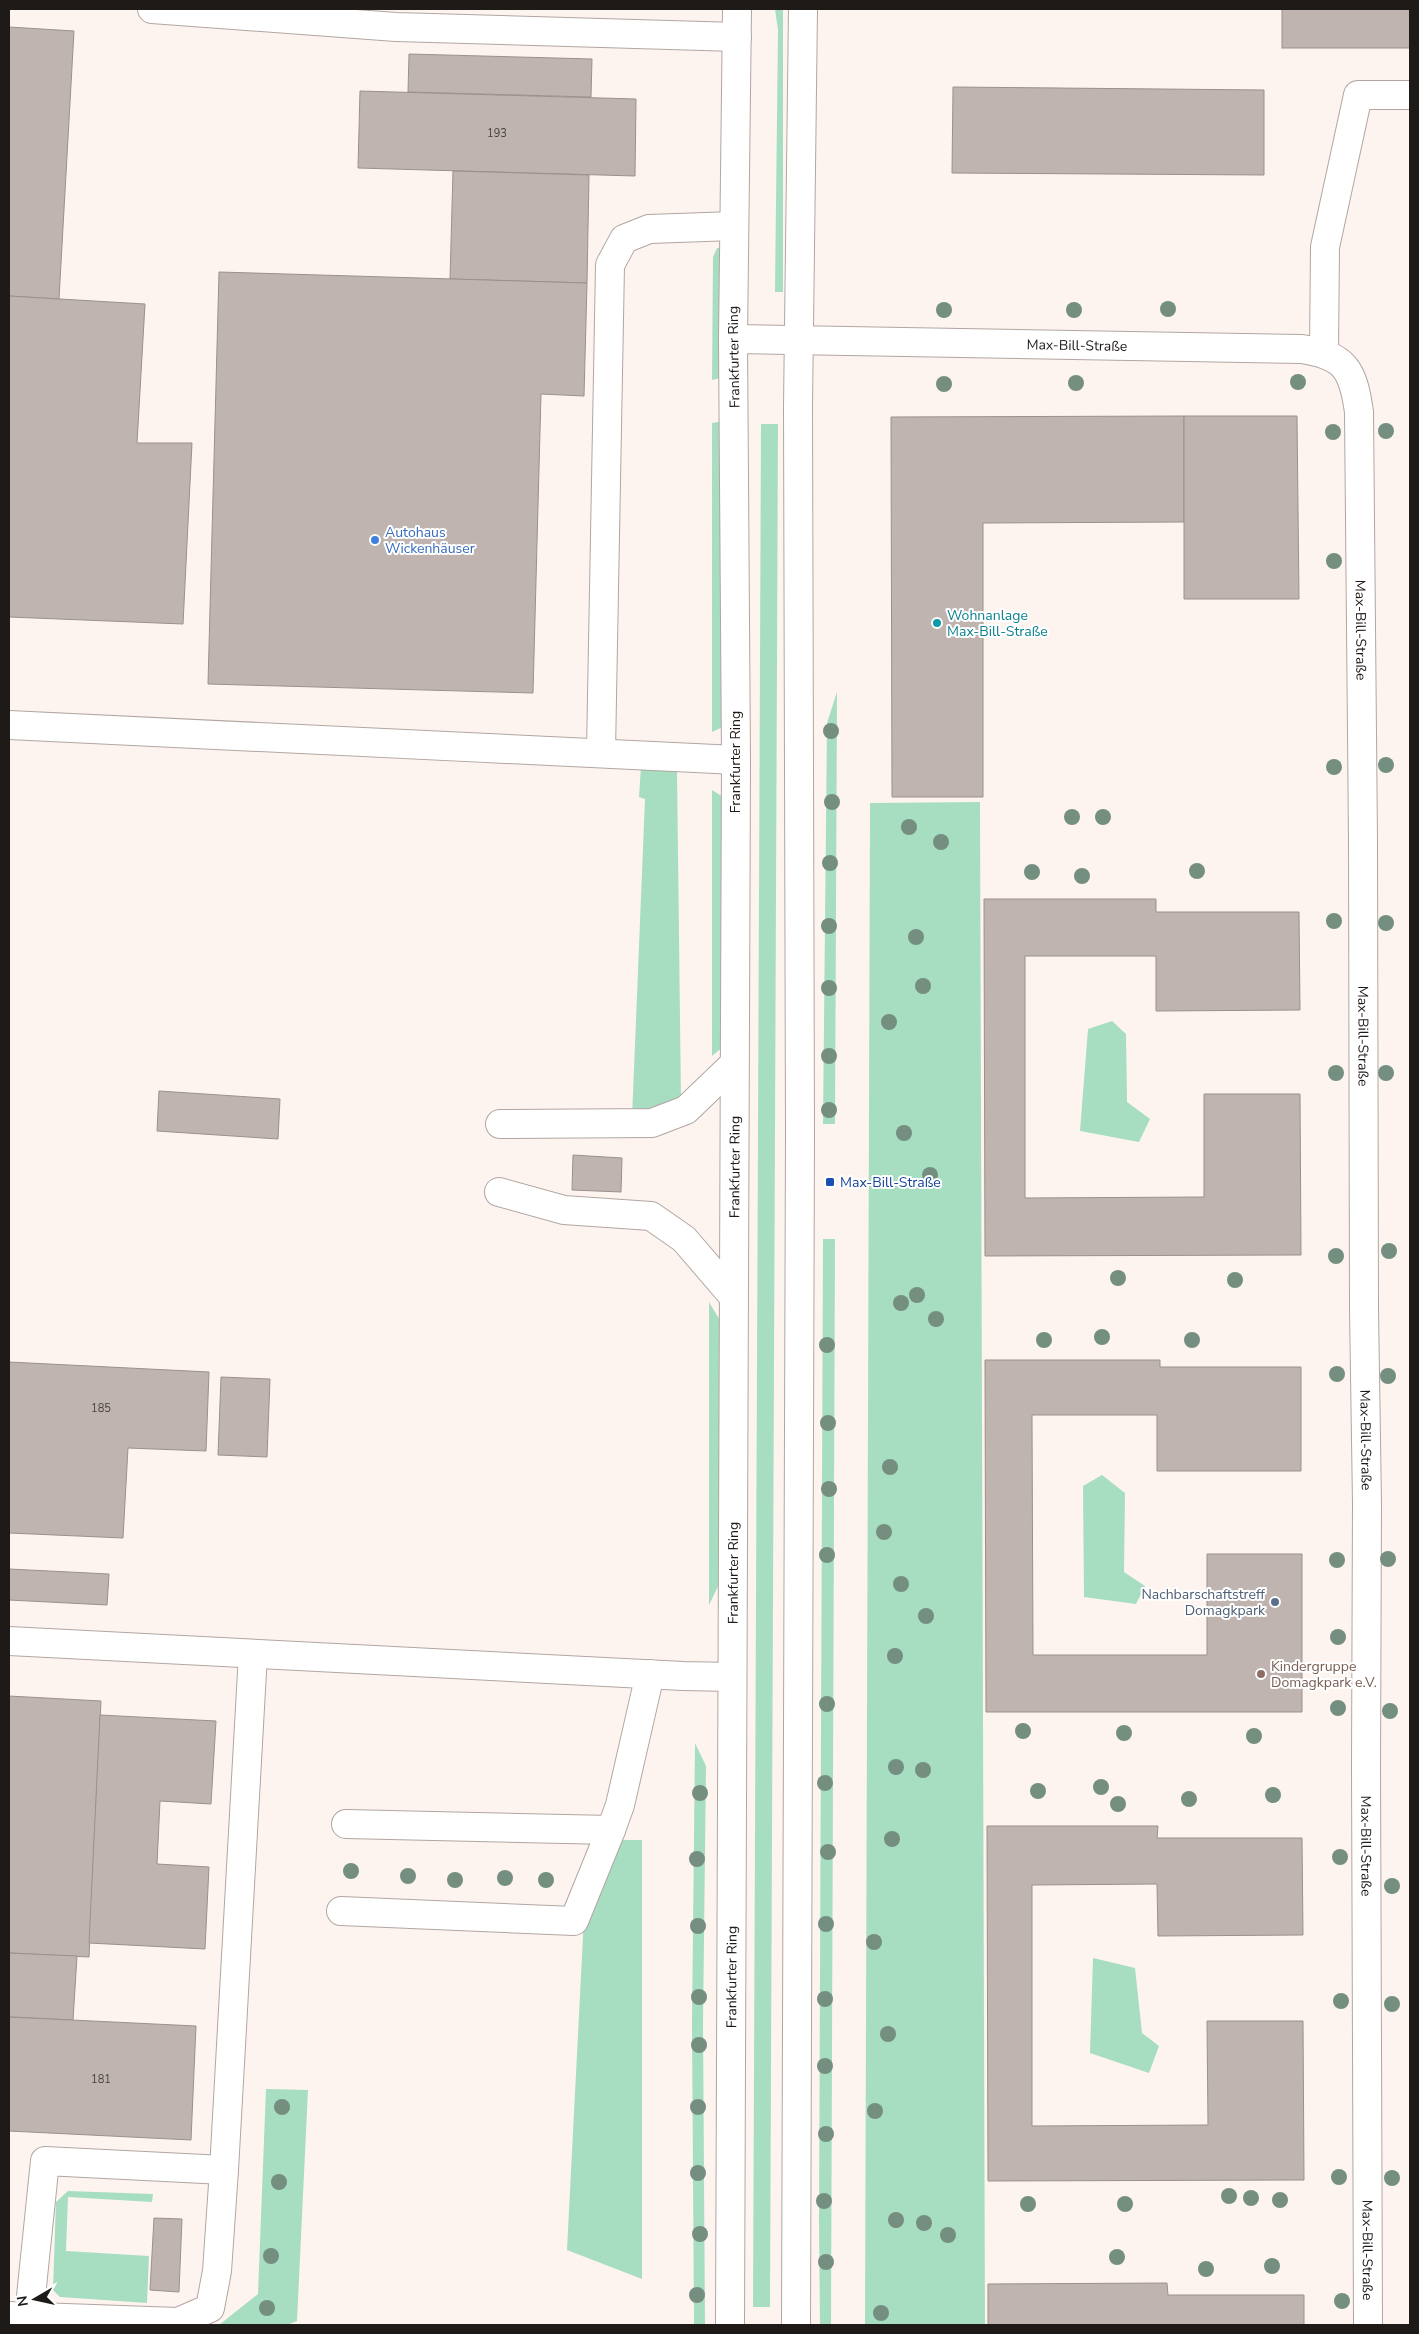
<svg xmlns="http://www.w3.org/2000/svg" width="1419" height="2334" viewBox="0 0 1419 2334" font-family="'Nunito Sans',sans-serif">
<rect width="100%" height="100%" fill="#fdf4f0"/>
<!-- green -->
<g fill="#a7ddc1">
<path d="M 775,9 L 783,9 L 783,292 L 775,292 L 778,30 Z"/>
<path d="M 717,248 L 722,248 L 724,377 L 712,380 L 713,257 Z"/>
<path d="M 724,421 L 725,726 L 712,732 L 712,423 Z"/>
<path d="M 761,424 L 778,424 L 770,2307 L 753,2307 Z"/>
<path d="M 837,692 L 835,1124 L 823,1124 L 827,723 Z"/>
<path d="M 641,767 L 677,771 L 681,1101 L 632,1118 L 645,799 L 639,797 Z"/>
<path d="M 712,790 L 725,798 L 724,1046 L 712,1056 Z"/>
<path d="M 980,802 L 985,2325 L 865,2325 L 870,803 Z"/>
<path d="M 1112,1021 L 1126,1034 L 1127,1102 L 1150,1119 L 1139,1142 L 1080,1131 L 1088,1029 Z"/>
<path d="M 823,1239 L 835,1239 L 831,2325 L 820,2325 L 819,2224 Z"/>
<path d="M 709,1302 L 721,1322 L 723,1576 L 709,1605 Z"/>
<path d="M 1102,1475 L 1125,1493 L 1124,1572 L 1145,1586 L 1136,1604 L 1084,1597 L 1083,1486 Z"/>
<path d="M 695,1743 L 706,1766 L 703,2023 L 705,2325 L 694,2325 L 692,2023 Z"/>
<path d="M 612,1840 L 642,1840 L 642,2279 L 567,2250 L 584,1917 Z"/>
<path d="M 1093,1958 L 1135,1968 L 1142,2033 L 1159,2046 L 1149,2073 L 1090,2053 Z"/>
<path d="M 266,2089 L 308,2090 L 297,2321 L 287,2325 L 219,2325 L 258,2294 Z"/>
<path d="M 68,2191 L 153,2194 L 152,2202 L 68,2197 L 66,2251 L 149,2256 L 147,2303 L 60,2297 L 53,2290 L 56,2202 Z"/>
</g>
<!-- building -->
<g fill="#c0b4b0" stroke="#9b908c">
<rect x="1282" y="9" width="128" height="39"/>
<path d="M 9,27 L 74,31 L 59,299 L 9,296 Z"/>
<path d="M 409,54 L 592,59 L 591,97 L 408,92 Z"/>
<path d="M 953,87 L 1264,90 L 1264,175 L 952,173 Z"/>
<path d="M 360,91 L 636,99 L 635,176 L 358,168 Z"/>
<path d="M 453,171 L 589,175 L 587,283 L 450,279 Z"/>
<path d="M 219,272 L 587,283 L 584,396 L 541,394 L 533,693 L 208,684 Z"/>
<path d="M 9,296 L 145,304 L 137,443 L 192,443 L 183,624 L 9,617 Z"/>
<path d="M 1184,416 L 1184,522 L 983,523 L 983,797 L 892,797 L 891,417 Z"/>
<path d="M 1184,416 L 1297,416 L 1299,599 L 1184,599 Z"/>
<path d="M 984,899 L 1156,899 L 1156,912 L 1299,912 L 1300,1010 L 1156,1011 L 1156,956 L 1025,956 L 1025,1198 L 1204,1197 L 1204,1094 L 1300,1094 L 1301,1255 L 985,1256 Z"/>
<path d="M 159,1091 L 280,1099 L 278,1139 L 157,1131 Z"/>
<path d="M 573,1155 L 622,1158 L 621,1192 L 572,1190 Z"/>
<path d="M 985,1360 L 1160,1360 L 1160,1367 L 1301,1367 L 1301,1471 L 1157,1471 L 1157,1415 L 1032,1415 L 1033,1655 L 1207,1655 L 1207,1554 L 1302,1554 L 1302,1712 L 986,1712 Z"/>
<path d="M 9,1362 L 209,1372 L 206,1451 L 128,1448 L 123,1538 L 9,1533 Z"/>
<path d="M 221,1377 L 270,1379 L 267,1457 L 218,1455 Z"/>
<path d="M 9,1569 L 109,1574 L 107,1605 L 9,1600 Z"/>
<path d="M 9,1696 L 101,1701 L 89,1957 L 9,1953 Z"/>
<path d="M 100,1715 L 216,1721 L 211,1804 L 160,1801 L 157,1864 L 209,1867 L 205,1949 L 89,1943 Z"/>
<path d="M 987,1826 L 1158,1826 L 1157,1838 L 1302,1838 L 1303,1935 L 1158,1936 L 1157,1884 L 1032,1885 L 1032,2126 L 1208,2125 L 1207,2021 L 1303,2021 L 1304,2180 L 988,2181 Z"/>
<path d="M 9,1953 L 77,1956 L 73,2020 L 9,2017 Z"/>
<path d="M 9,2017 L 196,2026 L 191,2140 L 9,2131 Z"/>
<path d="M 154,2218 L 182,2219 L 179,2292 L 150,2290 Z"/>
<path d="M 1167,2283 L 1168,2295 L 1304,2295 L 1304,2325 L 988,2325 L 988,2284 Z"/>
</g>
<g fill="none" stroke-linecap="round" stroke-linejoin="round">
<defs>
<g id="minor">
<path d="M 152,9 L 396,27 L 737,37"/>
<path id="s1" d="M 733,339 L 1302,349 C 1345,356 1353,369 1359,412 L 1363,841 L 1364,1309 L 1367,1504 L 1366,1767 L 1368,2325"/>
<path d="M 1324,353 L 1325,247 L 1358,95 L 1410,95"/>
<path d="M 9,725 L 736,760"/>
<path d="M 601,752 L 610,265 L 624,239 L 649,229 L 734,226"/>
<path d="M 500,1124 L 652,1123 L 686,1110 L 734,1064"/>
<path d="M 499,1192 L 564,1210 L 651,1216 L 684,1239 L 733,1296"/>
<path d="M 9,1641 L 683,1676 L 732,1677"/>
<path d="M 346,1824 L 611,1830 L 620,1805 L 650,1674"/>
<path d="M 341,1911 L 574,1921 L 611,1830"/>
<path d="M 9,2316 L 178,2322 L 210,2308 L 217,2271 L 224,2170 L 253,1654"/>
<path d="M 28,2325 L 45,2161 L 224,2170"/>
</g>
<g id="major">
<path id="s2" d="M 730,2325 L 736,760 L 733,339 L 737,9"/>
<path d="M 796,2325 L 800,1134 L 798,407 L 803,9"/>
</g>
</defs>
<!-- minor casing -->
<use href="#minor" stroke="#b1a6a2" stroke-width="30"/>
<!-- major casing -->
<use href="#major" stroke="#b1a6a2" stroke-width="30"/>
<!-- minor -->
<use href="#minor" stroke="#fff" stroke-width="28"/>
<!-- major -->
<use href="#major" stroke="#fff" stroke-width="28"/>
</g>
<!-- trees -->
<g fill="#748e80">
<circle cx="1168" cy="309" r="8"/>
<circle cx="944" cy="310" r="8"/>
<circle cx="1074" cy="310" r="8"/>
<circle cx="1298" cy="382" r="8"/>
<circle cx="1076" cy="383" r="8"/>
<circle cx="944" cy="384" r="8"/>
<circle cx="1386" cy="431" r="8"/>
<circle cx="1333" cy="432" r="8"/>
<circle cx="1334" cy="561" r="8"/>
<circle cx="831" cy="731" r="8"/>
<circle cx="1386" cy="765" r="8"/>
<circle cx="1334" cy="767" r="8"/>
<circle cx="832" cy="802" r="8"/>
<circle cx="1072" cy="817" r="8"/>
<circle cx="1103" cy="817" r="8"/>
<circle cx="909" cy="827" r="8"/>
<circle cx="941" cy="842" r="8"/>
<circle cx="830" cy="863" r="8"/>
<circle cx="1197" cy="871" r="8"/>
<circle cx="1032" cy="872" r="8"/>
<circle cx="1082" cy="876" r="8"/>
<circle cx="1334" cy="921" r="8"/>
<circle cx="1386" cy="923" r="8"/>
<circle cx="829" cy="926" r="8"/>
<circle cx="916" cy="937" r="8"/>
<circle cx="923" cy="986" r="8"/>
<circle cx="829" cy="988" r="8"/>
<circle cx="889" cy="1022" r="8"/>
<circle cx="829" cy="1056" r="8"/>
<circle cx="1336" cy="1073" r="8"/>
<circle cx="1386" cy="1073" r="8"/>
<circle cx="829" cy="1110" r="8"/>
<circle cx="904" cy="1133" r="8"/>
<circle cx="930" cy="1175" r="8"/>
<circle cx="1389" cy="1251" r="8"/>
<circle cx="1336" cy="1256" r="8"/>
<circle cx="1118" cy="1278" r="8"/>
<circle cx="1235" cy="1280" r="8"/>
<circle cx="917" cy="1295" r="8"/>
<circle cx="901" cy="1303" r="8"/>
<circle cx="936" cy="1319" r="8"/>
<circle cx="1102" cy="1337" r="8"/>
<circle cx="1044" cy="1340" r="8"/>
<circle cx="1192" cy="1340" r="8"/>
<circle cx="827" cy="1345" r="8"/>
<circle cx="1337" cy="1374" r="8"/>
<circle cx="1388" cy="1376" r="8"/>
<circle cx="828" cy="1423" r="8"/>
<circle cx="890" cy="1467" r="8"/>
<circle cx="829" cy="1489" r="8"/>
<circle cx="884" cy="1532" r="8"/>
<circle cx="827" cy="1555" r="8"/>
<circle cx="1388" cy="1559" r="8"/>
<circle cx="1337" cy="1560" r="8"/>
<circle cx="901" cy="1584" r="8"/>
<circle cx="926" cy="1616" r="8"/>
<circle cx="1338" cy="1637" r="8"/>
<circle cx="895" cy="1656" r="8"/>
<circle cx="827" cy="1704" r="8"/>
<circle cx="1338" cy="1708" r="8"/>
<circle cx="1390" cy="1711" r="8"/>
<circle cx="1023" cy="1731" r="8"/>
<circle cx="1124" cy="1733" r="8"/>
<circle cx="1254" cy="1736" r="8"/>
<circle cx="896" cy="1767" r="8"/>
<circle cx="923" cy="1770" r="8"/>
<circle cx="825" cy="1783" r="8"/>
<circle cx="1101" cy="1787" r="8"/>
<circle cx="1038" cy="1791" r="8"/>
<circle cx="700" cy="1793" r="8"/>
<circle cx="1273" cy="1795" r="8"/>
<circle cx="1189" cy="1799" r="8"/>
<circle cx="1118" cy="1804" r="8"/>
<circle cx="892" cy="1839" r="8"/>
<circle cx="828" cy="1852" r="8"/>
<circle cx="1340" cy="1857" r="8"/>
<circle cx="697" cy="1859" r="8"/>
<circle cx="351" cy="1871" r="8"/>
<circle cx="408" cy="1876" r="8"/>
<circle cx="505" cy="1878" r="8"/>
<circle cx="455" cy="1880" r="8"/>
<circle cx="546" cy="1880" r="8"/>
<circle cx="1392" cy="1886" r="8"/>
<circle cx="826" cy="1924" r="8"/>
<circle cx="698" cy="1926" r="8"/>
<circle cx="874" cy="1942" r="8"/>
<circle cx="699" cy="1997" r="8"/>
<circle cx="825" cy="1999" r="8"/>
<circle cx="1341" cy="2001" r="8"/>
<circle cx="1392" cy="2004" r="8"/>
<circle cx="888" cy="2034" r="8"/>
<circle cx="699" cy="2045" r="8"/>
<circle cx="825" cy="2066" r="8"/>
<circle cx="282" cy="2107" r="8"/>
<circle cx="698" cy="2107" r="8"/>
<circle cx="875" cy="2111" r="8"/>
<circle cx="826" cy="2134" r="8"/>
<circle cx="698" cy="2173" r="8"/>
<circle cx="1339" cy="2177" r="8"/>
<circle cx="1392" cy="2178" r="8"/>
<circle cx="279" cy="2182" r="8"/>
<circle cx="1229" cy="2196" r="8"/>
<circle cx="1251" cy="2198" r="8"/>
<circle cx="1280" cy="2200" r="8"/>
<circle cx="824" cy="2201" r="8"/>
<circle cx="1028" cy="2204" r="8"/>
<circle cx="1125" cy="2204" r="8"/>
<circle cx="896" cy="2220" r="8"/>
<circle cx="924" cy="2223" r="8"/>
<circle cx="700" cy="2234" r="8"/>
<circle cx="948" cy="2235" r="8"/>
<circle cx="271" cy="2256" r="8"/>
<circle cx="1117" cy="2257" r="8"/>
<circle cx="826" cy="2262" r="8"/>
<circle cx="1272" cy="2266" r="8"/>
<circle cx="1206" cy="2269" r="8"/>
<circle cx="697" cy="2295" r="8"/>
<circle cx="1342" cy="2301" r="8"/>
<circle cx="267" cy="2308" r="8"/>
<circle cx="881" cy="2313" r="8"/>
</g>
<!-- markers -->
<circle fill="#3f7fe0" stroke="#fff" stroke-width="2" cx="375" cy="540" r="5"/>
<circle fill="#0f9aa8" stroke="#fff" stroke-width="2" cx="937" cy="623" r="5"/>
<rect fill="#1a4fb4" stroke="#fff" stroke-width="2" x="825" y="1177" width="10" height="10" rx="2.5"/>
<circle fill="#5c6f8a" stroke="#fff" stroke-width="2" cx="1275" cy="1602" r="5"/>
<circle fill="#8d6e63" stroke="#fff" stroke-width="2" cx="1261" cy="1674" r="5"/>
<g text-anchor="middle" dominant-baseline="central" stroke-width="4" stroke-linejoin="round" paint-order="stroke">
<!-- number labels -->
<g font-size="11" fill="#46403e">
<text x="497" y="133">193</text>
<text x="101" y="1408">185</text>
<text x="101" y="2079">181</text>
</g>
<!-- street labels -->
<g font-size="14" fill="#1e1a18" stroke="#fff">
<text stroke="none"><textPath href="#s1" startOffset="344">Max-Bill-Straße</textPath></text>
<text transform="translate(734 357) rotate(-91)">Frankfurter Ring</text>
<text stroke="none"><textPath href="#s1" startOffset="882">Max-Bill-Straße</textPath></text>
<text transform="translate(735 762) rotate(-90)">Frankfurter Ring</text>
<text stroke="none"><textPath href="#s1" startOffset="1288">Max-Bill-Straße</textPath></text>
<text stroke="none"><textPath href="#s2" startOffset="1158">Frankfurter Ring</textPath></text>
<text stroke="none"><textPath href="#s1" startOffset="1692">Max-Bill-Straße</textPath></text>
<text stroke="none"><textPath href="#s2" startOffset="752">Frankfurter Ring</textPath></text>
<text stroke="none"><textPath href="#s1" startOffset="2098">Max-Bill-Straße</textPath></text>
<text stroke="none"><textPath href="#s2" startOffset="348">Frankfurter Ring</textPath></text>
<text stroke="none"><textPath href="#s1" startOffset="2502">Max-Bill-Straße</textPath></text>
</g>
<!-- shop labels -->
<g font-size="14" fill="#366cbe" stroke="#fff" text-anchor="start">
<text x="385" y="532">Autohaus<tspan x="385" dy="16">Wickenhäuser</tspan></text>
</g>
<!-- culture labels -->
<g font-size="14" fill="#0d838f" stroke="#fff" text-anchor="start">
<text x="947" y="615">Wohnanlage<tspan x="947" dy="16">Max-Bill-Straße</tspan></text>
</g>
<!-- transit labels -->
<g font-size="14" fill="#164399" stroke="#fff" text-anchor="start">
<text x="840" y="1182">Max-Bill-Straße</text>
</g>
<!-- service labels -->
<g font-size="14" fill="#4e5e75" stroke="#fff" text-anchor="end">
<text x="1265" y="1594">Nachbarschaftstreff<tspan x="1265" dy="16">Domagkpark</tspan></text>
</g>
<!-- education labels -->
<g font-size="14" fill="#785e54" stroke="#fff" text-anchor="start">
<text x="1271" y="1666">Kindergruppe<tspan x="1271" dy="16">Domagkpark e.V.</tspan></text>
</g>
</g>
<!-- border -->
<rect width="1419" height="2334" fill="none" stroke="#1e1a18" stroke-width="20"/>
<!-- north arrow -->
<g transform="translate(35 2299) rotate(261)" stroke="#ffffff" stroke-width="4" paint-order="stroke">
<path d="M0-4L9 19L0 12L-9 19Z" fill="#1e1a18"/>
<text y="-8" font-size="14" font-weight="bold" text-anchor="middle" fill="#1e1a18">N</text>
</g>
</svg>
